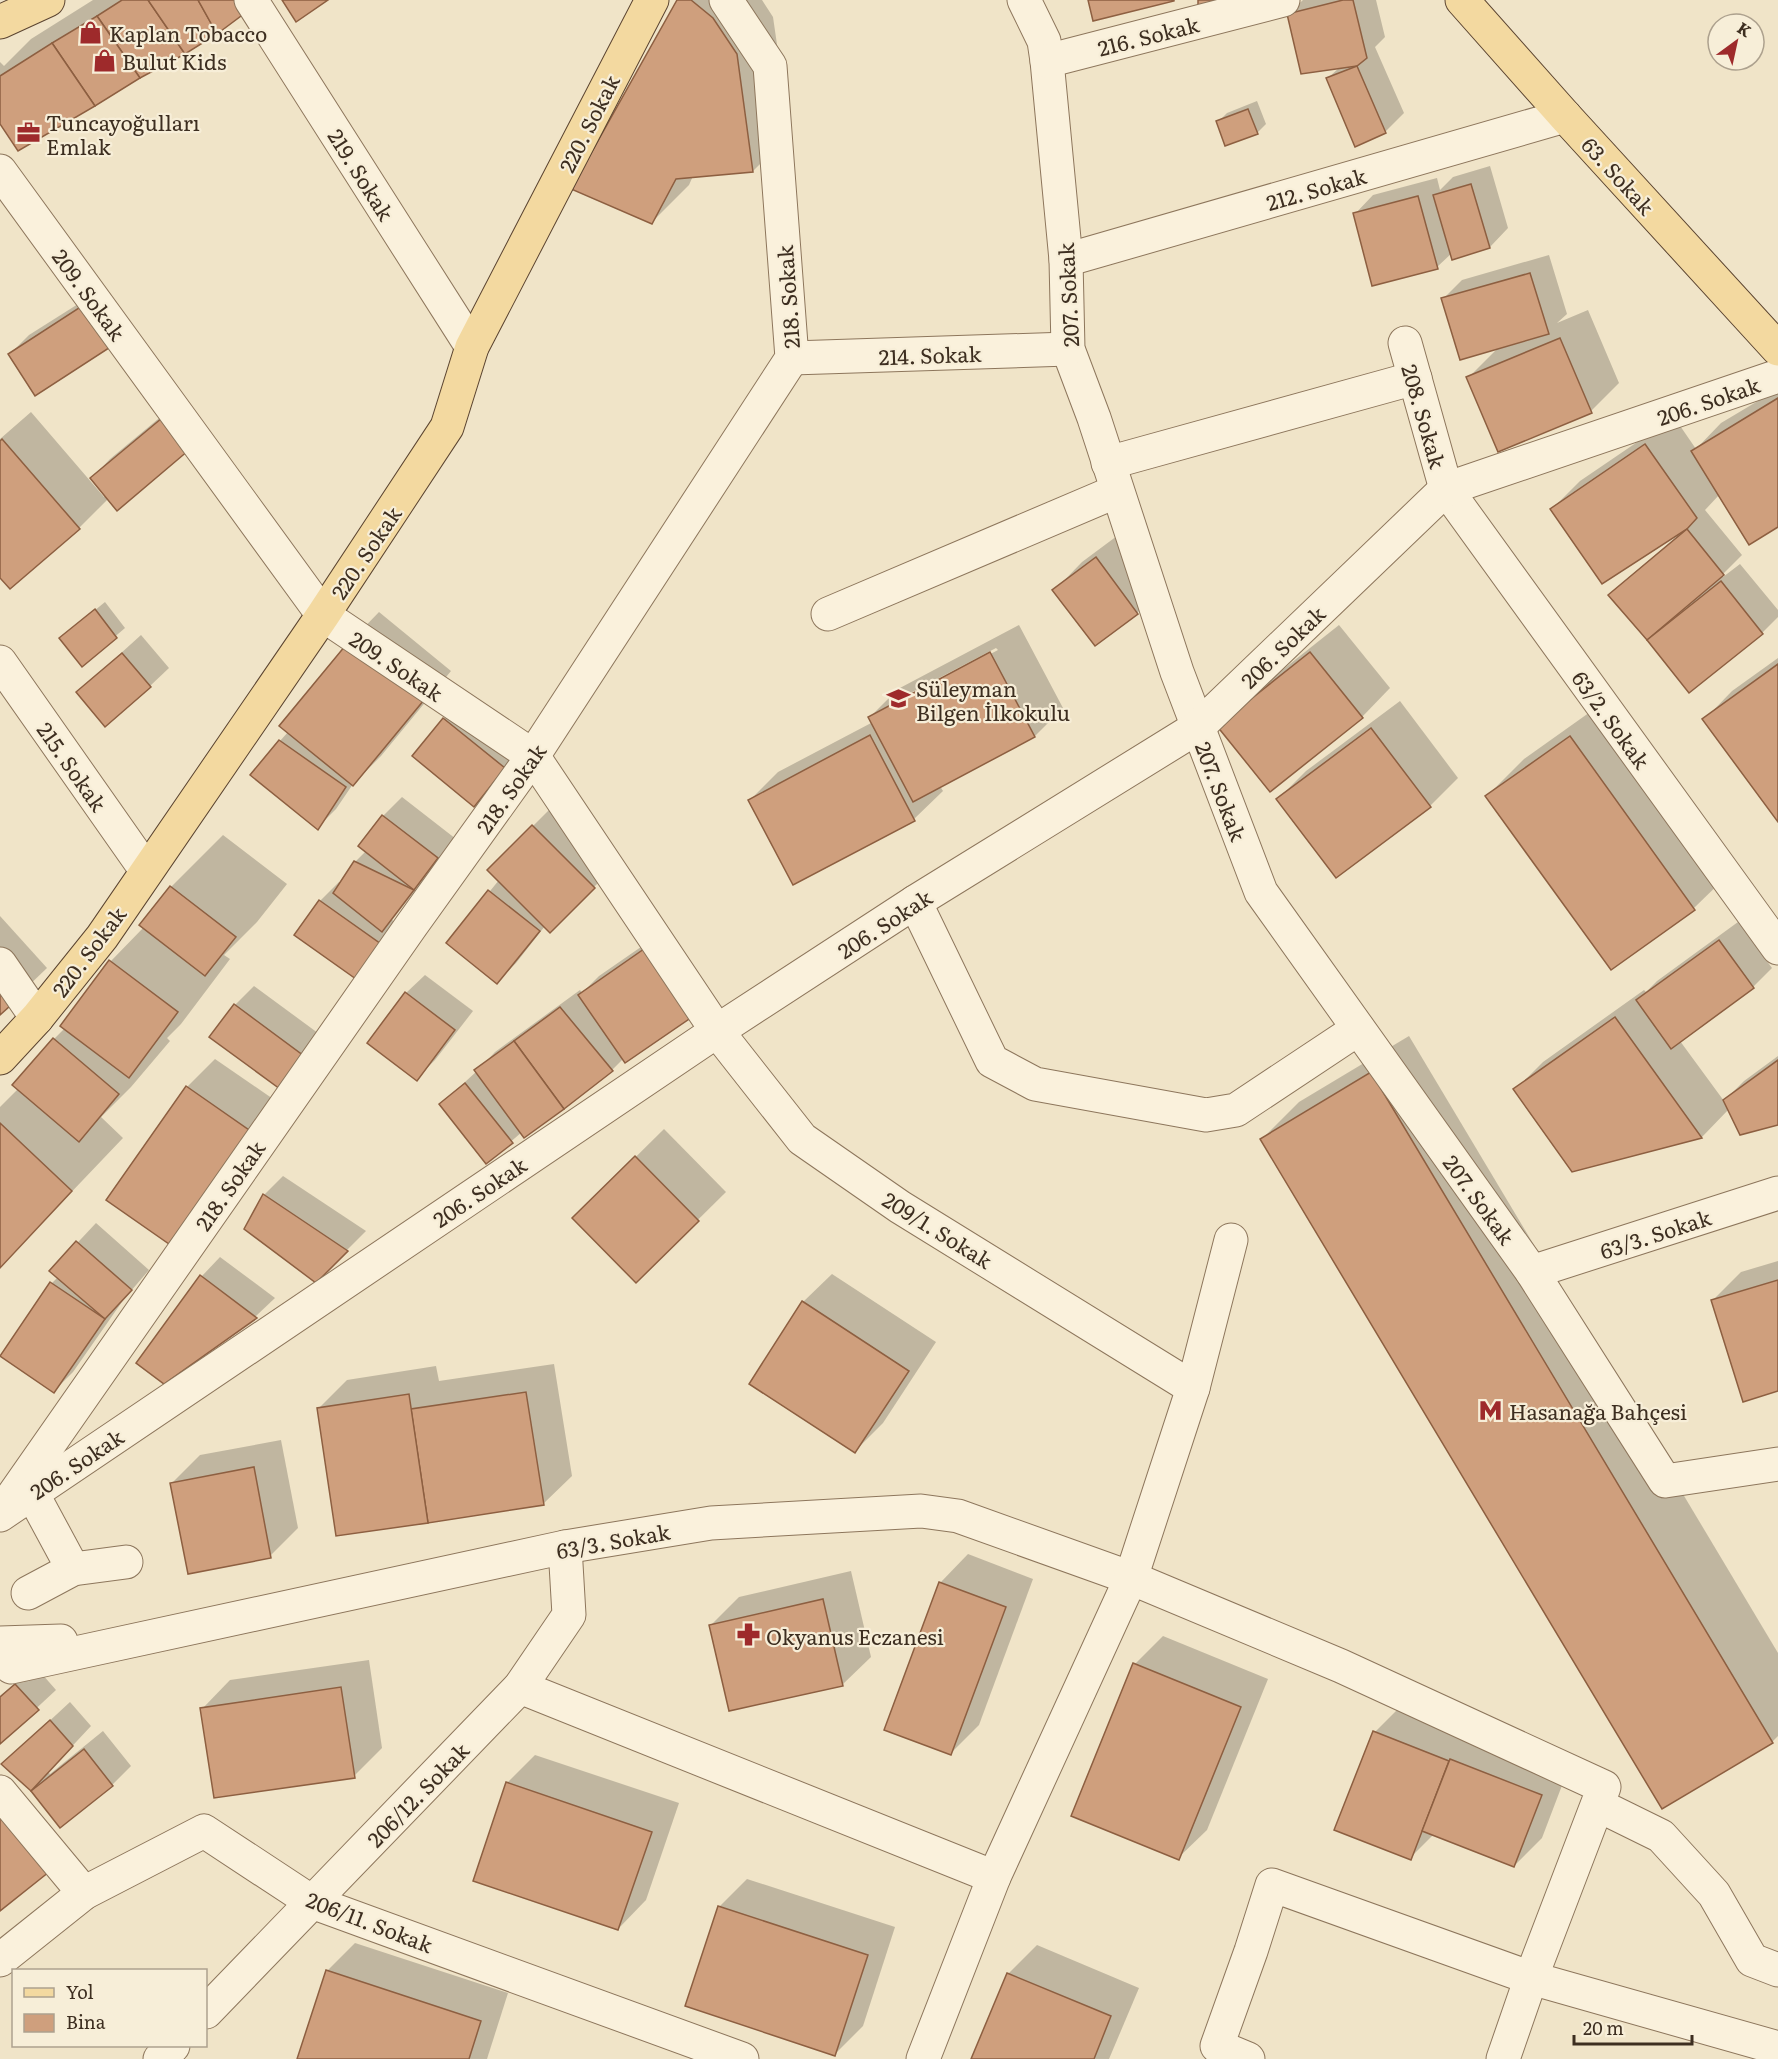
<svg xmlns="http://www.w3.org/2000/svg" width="1778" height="2059" viewBox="0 0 1778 2059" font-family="Literata,serif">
<rect width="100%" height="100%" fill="#f0e4c8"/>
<!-- shadow -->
<g fill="#0003" fill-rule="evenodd">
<path d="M 93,0 L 257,0 L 0,121 L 0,62 L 4,66 L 31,39 Z"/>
<path d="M 679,0 L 762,0 L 773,17 L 790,134 L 753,171 L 693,176 L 689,185 L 652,222 Z"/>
<path d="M 1303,0 L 1376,0 L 1385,37 L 1375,47 L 1404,113 L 1385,132 L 1328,78 L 1340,67 L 1288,14 Z"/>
<path d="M 1257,101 L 1266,124 L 1257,133 L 1218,122 L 1227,113 Z"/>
<path d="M 1490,166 L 1508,228 L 1490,247 L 1452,253 L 1437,267 L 1355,214 L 1373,195 L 1437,178 L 1440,190 L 1453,177 Z"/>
<path d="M 1549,255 L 1567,314 L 1557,323 L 1588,310 L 1619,383 L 1591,411 L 1468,378 L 1499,347 L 1443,299 L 1462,280 Z"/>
<path d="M 105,287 L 130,326 L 10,354 L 29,335 Z"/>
<path d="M 1778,389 L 1778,525 L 1720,494 L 1705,510 L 1742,555 L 1722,575 L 1723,577 L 1740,564 L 1778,610 L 1778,617 L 1762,633 L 1689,690 L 1610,595 L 1629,577 L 1676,537 L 1675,535 L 1552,509 L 1580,481 L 1674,417 L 1696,449 L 1721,423 Z"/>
<path d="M 181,400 L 109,498 L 79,528 L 0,576 L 0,439 L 31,412 L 104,497 L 106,495 L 92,478 L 110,459 Z"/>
<path d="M 1125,530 L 1165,585 L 1137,613 L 1054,591 L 1082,562 Z"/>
<path d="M 105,602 L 125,628 L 82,665 L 61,638 Z"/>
<path d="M 379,612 L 451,671 L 381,756 L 353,784 L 336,809 L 317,828 L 280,741 L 288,732 L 351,641 Z"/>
<path d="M 1019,625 L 1063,708 L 1035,736 L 940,786 L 943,791 L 914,819 L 794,883 L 750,800 L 778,772 L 873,722 L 870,717 L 898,689 ZM 996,648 L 998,650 L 901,701 L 901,698 Z"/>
<path d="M 1339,625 L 1390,688 L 1362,717 L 1271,790 L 1247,698 Z"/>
<path d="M 141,635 L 169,668 L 150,686 L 78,692 Z"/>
<path d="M 1778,658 L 1778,819 L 1704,720 L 1732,691 Z"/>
<path d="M 463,700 L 523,748 L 492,786 L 474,805 L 444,719 Z"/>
<path d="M 1607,700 L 1731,872 L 1694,908 L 1611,968 L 1487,796 L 1524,759 Z"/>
<path d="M 1400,701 L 1458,778 L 1430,806 L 1278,799 L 1306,771 Z"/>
<path d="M 402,797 L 456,839 L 392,920 L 399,924 L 375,958 L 320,901 L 339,882 L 341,884 L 355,862 L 366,851 L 360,846 L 383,816 Z"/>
<path d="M 551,808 L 613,868 L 550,931 L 545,926 L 516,963 L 497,982 L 448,943 L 499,880 L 489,870 Z"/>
<path d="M 223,835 L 287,884 L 257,922 L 224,955 L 230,959 L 181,1024 L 167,1038 L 170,1041 L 131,1087 L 101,1117 L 123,1138 L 0,1267 L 0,1107 L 19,1088 L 54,1039 L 65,1028 L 62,1026 L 111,961 L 144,927 L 171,887 Z"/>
<path d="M 0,916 L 47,968 L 0,1013 Z"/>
<path d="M 1738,922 L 1772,968 L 1753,987 L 1680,1041 L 1724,1101 L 1744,1081 L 1778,1056 L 1778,1123 L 1729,1109 L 1702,1137 L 1573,1170 L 1515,1090 L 1543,1062 L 1644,990 L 1646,992 L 1657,981 Z"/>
<path d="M 664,931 L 624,1058 L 612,1070 L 524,1136 L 522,1132 L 487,1162 L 441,1104 L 477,1071 L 495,1052 L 580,990 L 582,993 L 599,976 Z"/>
<path d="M 425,975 L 473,1011 L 435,1060 L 416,1079 L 406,993 Z"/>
<path d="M 254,986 L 322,1036 L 299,1068 L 212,1037 L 235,1005 Z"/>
<path d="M 1409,1036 L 1778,1653 L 1778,1736 L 1772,1742 L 1262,1139 L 1299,1102 Z"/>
<path d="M 215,1059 L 276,1101 L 197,1214 L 187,1087 Z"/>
<path d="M 664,1129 L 726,1192 L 636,1281 L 574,1218 Z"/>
<path d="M 283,1176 L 366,1231 L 316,1281 L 264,1195 Z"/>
<path d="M 96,1223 L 149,1270 L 124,1299 L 73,1372 L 54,1391 L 52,1283 L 58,1277 L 51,1271 Z"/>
<path d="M 220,1257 L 275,1298 L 256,1316 L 165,1382 L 202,1276 Z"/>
<path d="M 1778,1261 L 1778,1390 L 1713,1300 L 1741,1272 Z"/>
<path d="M 832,1274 L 936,1342 L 883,1423 L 855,1451 L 803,1302 Z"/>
<path d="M 554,1364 L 572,1476 L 543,1504 L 319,1408 L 347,1380 L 436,1366 L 439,1381 Z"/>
<path d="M 281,1440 L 298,1528 L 270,1556 L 172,1483 L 200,1455 Z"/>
<path d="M 968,1554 L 1033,1579 L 979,1725 L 951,1753 L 940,1583 Z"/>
<path d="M 851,1571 L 871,1657 L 842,1685 L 711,1625 L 739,1597 Z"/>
<path d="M 1163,1636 L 1268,1679 L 1207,1830 L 1178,1858 L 1135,1664 Z"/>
<path d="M 369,1660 L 382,1748 L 354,1776 L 202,1709 L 230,1680 Z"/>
<path d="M 35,1666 L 56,1690 L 0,1742 L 0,1696 Z"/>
<path d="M 70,1702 L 91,1726 L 48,1772 L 50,1774 L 103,1731 L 131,1766 L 112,1785 L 60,1826 L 32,1790 L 3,1764 Z"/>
<path d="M 1403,1704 L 1569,1767 L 1542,1838 L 1514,1866 L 1434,1834 L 1410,1858 L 1375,1732 Z"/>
<path d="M 535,1755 L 679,1803 L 646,1900 L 618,1929 L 507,1783 Z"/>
<path d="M 747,1879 L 895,1927 L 863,2026 L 835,2054 L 719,1907 Z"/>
<path d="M 355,1943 L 508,1993 L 487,2059 L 299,2059 L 327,1971 Z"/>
<path d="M 1037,1945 L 1139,1988 L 1109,2059 L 973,2059 L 1008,1974 Z"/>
</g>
<!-- building -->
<g fill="#cf9f7d" stroke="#8d5f41" stroke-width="1.5">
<path d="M 122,0 L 148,0 L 185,54 L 140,78 L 97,16 Z"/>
<path d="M 148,0 L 198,0 L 217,34 L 185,54 Z"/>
<path d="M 198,0 L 243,0 L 249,10 L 217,34 Z"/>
<path d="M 282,0 L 328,0 L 296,22 Z"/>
<path d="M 677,0 L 691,0 L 713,18 L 737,54 L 753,172 L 676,179 L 652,224 L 571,189 Z"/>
<path d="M 1088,0 L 1174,0 L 1174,1 L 1093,21 Z"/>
<path d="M 1198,0 L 1236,0 L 1198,5 Z"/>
<path d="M 1343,0 L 1353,0 L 1367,58 L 1357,66 L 1301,74 L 1287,14 Z"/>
<path d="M 97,16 L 140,78 L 95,106 L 52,43 Z"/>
<path d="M 52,43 L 95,106 L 18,151 L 0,124 L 0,76 Z"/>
<path d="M 1357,66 L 1386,133 L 1355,147 L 1326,78 Z"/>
<path d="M 1248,109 L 1258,134 L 1225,146 L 1216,121 Z"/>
<path d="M 1471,184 L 1490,248 L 1452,260 L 1433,195 Z"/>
<path d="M 1418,196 L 1438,269 L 1372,286 L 1353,213 Z"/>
<path d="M 1530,273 L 1549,334 L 1460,360 L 1441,298 Z"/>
<path d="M 85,304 L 112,346 L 35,396 L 8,354 Z"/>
<path d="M 1560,338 L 1592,413 L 1498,452 L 1466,377 Z"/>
<path d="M 1778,398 L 1778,527 L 1749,545 L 1691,451 Z"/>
<path d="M 162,418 L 189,450 L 117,511 L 90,478 Z"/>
<path d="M 2,439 L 80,529 L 10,589 L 0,578 L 0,441 Z"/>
<path d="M 1645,444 L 1697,518 L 1687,529 L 1602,584 L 1550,509 Z"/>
<path d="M 1687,529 L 1724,575 L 1647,640 L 1608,595 Z"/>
<path d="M 1096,557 L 1138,614 L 1095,646 L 1052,590 Z"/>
<path d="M 1721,581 L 1763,634 L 1689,693 L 1647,640 Z"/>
<path d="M 95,609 L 117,638 L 82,667 L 59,638 Z"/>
<path d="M 350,640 L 424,700 L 353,786 L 279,726 Z"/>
<path d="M 990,652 L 1035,737 L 913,802 L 868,717 Z"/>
<path d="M 1310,652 L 1363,718 L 1270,792 L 1217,726 Z"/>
<path d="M 122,653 L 151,687 L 105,727 L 76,692 Z"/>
<path d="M 1778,664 L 1778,822 L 1702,719 Z"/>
<path d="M 443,718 L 505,768 L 474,807 L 412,756 Z"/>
<path d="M 1371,728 L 1431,807 L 1336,878 L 1276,799 Z"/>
<path d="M 870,735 L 915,821 L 793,885 L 748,800 Z"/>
<path d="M 1570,736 L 1695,910 L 1611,970 L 1485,796 Z"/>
<path d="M 279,740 L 346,787 L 318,830 L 250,775 Z"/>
<path d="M 382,815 L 438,858 L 414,890 L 358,846 Z"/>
<path d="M 532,825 L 595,888 L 550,933 L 487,870 Z"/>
<path d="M 354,861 L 414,890 L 382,932 L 333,893 Z"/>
<path d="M 170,886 L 236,937 L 205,976 L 139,925 Z"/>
<path d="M 488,890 L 540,931 L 497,984 L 446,943 Z"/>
<path d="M 319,900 L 381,944 L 356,979 L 294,935 Z"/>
<path d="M 1719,940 L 1754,988 L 1671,1049 L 1636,1000 Z"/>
<path d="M 644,949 L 692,1017 L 625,1063 L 578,995 Z"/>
<path d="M 109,960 L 178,1012 L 129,1078 L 60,1026 Z"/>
<path d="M 0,975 L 20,997 L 0,1015 Z"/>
<path d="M 405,992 L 455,1030 L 417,1081 L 367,1043 Z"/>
<path d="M 234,1004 L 304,1056 L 280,1089 L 209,1037 Z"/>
<path d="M 560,1007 L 613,1071 L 564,1109 L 514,1041 Z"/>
<path d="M 1615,1017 L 1702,1138 L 1572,1172 L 1513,1089 Z"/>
<path d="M 53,1038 L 119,1094 L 79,1142 L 12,1085 Z"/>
<path d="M 514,1041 L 564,1109 L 524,1138 L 474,1070 Z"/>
<path d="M 1778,1060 L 1778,1125 L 1740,1135 L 1723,1100 Z"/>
<path d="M 1371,1072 L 1773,1743 L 1662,1809 L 1260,1139 Z"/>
<path d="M 465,1083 L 513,1143 L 486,1164 L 439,1104 Z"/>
<path d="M 186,1086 L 249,1130 L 169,1244 L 106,1200 Z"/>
<path d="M 0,1123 L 72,1191 L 0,1268 Z"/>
<path d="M 635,1156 L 699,1221 L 636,1283 L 572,1218 Z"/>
<path d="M 263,1194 L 348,1251 L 316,1283 L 244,1229 Z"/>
<path d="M 76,1241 L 132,1290 L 105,1319 L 49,1271 Z"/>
<path d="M 200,1275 L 257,1318 L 164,1384 L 136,1363 Z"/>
<path d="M 1778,1280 L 1778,1391 L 1743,1402 L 1711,1300 Z"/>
<path d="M 50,1282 L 105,1319 L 54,1393 L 0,1356 Z"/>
<path d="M 802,1301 L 909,1371 L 855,1453 L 749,1384 Z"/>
<path d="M 526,1392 L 544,1505 L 428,1523 L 411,1409 Z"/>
<path d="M 409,1394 L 428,1523 L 336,1536 L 317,1408 Z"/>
<path d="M 254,1467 L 271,1558 L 188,1574 L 170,1483 Z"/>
<path d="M 939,1582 L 1006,1607 L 951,1755 L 884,1730 Z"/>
<path d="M 823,1599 L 843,1686 L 729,1711 L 709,1625 Z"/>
<path d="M 1133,1663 L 1241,1707 L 1179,1860 L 1071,1816 Z"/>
<path d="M 15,1684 L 39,1710 L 0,1744 L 0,1697 Z"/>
<path d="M 341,1687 L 355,1778 L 214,1798 L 200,1708 Z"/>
<path d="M 50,1720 L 73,1746 L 31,1791 L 1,1764 Z"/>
<path d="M 1373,1731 L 1449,1761 L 1411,1860 L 1334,1830 Z"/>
<path d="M 84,1749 L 113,1786 L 60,1828 L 31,1791 Z"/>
<path d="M 1450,1759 L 1542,1795 L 1514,1867 L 1422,1831 Z"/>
<path d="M 506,1782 L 652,1832 L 618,1930 L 473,1881 Z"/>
<path d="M 0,1811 L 49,1872 L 0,1911 Z"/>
<path d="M 718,1906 L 868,1955 L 835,2056 L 685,2006 Z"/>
<path d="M 326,1970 L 481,2021 L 469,2059 L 297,2059 Z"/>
<path d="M 1007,1973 L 1111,2016 L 1094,2059 L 971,2059 Z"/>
</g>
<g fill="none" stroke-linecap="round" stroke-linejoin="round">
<defs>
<g id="minor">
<path d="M 251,0 L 472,347"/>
<path d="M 1024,0 L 1044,41 L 1047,61 L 1066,260 L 1068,349 L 1094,418 L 1177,672 L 1261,892 L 1532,1272 L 1665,1481 L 1778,1464"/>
<path d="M 1047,61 L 1283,0"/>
<path d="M 0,171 L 323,615 L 533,756 L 717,1031 L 802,1139 L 900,1207 L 1193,1388"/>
<path d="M 1066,260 L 1565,116"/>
<path d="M 1405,343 L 1446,489 L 1778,948"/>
<path d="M 792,358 L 1068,349"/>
<path d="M 1108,463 L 1415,378"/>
<path d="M 828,614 L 1117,491"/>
<path d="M 0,662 L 146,870"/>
<path d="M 915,902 L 992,1061 L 1035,1084 L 1206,1115 L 1236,1110 L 1358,1029"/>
<path d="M 0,964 L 37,1018"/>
<path d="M 1532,1272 L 1778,1193"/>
<path d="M 32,1493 L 73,1569"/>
<path d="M 10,1500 L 411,926 L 533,756 L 792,358 L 770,66 L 726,0"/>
<path d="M 0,1515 L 717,1031 L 915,902 L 1198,727 L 1446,489 L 1778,376"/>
<path d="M 28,1593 L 73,1569 L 126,1562"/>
<path d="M 0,1643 L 61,1641"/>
<path d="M 11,1667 L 565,1547 L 711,1523 L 921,1511 L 958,1516 L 1131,1578 L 1341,1666 L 1604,1787 L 1531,1978 L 1503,2059"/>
<path d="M 520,1687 L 994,1877"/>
<path d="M 0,1792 L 84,1893"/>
<path d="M 1598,1805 L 1661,1836 L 1714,1894 L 1752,1960 L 1778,1970"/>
<path d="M 0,1960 L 84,1893 L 204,1831 L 312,1902 L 742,2059"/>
<path d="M 206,2012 L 520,1687 L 569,1615 L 565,1547"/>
<path d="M 160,2059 L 173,2046"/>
<path d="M 923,2059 L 994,1877 L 1131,1578 L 1193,1388 L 1231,1240"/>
<path d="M 1248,2059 L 1217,2046 L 1251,1951 L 1272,1885 L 1531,1978 L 1778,2048"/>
</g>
<g id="major">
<path d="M 1462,0 L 1565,116 L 1778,349"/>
<path d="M 0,22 L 48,0"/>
<path d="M 0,1058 L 37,1018 L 102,937 L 323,615 L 447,427 L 472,347 L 652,0"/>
</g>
</defs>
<!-- minor casing -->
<use href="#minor" stroke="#8d765c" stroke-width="35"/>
<!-- major casing -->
<use href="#major" stroke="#5b4430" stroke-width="35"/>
<!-- minor -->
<use href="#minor" stroke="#faf1dc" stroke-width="33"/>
<!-- major -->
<use href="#major" stroke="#f3d9a0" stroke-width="33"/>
</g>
<!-- icons -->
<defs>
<symbol id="shop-bare" viewBox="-9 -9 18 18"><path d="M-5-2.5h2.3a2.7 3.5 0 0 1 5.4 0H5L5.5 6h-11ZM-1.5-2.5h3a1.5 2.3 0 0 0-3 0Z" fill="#9e2a2b" stroke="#f7eed8" stroke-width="2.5" paint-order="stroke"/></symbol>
<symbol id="office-bare" viewBox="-9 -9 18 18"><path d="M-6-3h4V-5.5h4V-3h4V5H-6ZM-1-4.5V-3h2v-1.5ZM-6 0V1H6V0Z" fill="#9e2a2b" stroke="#f7eed8" stroke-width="2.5" paint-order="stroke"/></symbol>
<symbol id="school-bare" viewBox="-9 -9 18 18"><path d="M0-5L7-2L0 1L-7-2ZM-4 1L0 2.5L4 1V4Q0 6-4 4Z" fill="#9e2a2b" stroke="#f7eed8" stroke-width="2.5" paint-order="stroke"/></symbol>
<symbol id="metro-bare" viewBox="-9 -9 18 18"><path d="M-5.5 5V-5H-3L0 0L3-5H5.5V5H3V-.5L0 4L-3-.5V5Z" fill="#9e2a2b" stroke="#f7eed8" stroke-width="2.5" paint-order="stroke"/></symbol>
<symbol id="pharmacy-bare" viewBox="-9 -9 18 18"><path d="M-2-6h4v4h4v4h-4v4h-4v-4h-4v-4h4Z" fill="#9e2a2b" stroke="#f7eed8" stroke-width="2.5" paint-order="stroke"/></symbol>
</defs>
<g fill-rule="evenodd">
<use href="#shop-bare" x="74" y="16" width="33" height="33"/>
<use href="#shop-bare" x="88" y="44" width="33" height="33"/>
<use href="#office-bare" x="12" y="116" width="33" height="33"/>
<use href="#school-bare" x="882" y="682" width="33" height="33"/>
<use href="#metro-bare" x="1474" y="1394" width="33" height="33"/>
<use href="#pharmacy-bare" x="732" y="1618" width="33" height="33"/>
</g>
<g text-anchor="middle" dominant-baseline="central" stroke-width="4.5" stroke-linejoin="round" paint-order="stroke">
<!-- poi labels -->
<g font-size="21" fill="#3d2e20" stroke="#f7eed8" text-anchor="start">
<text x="109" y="32">Kaplan Tobacco</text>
<text x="122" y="60">Bulut Kids</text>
<text x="46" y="121">Tuncayoğulları<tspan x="46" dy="24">Emlak</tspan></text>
<text x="916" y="687">Süleyman<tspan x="916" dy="24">Bilgen İlkokulu</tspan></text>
<text x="1509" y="1410">Hasanağa Bahçesi</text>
<text x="766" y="1635">Okyanus Eczanesi</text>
</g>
<!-- street labels -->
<g font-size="21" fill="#3d2e20" stroke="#f7eed8">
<text transform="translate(1148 35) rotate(-14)">216. Sokak</text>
<text transform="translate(588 123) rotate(-63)">220. Sokak</text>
<text transform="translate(362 174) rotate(58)">219. Sokak</text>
<text transform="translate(1619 175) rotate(48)">63. Sokak</text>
<text transform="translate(1316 188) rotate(-16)">212. Sokak</text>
<text transform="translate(90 294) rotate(54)">209. Sokak</text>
<text transform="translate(1067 295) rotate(-93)">207. Sokak</text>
<text transform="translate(787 297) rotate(-94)">218. Sokak</text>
<text transform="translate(930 354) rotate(-2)">214. Sokak</text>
<text transform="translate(1708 400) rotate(-19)">206. Sokak</text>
<text transform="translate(1425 416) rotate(74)">208. Sokak</text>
<text transform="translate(365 552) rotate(-56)">220. Sokak</text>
<text transform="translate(1282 646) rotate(-44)">206. Sokak</text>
<text transform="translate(397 665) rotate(34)">209. Sokak</text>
<text transform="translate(1612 719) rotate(54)">63/2. Sokak</text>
<text transform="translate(73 766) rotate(55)">215. Sokak</text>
<text transform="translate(510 788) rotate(-55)">218. Sokak</text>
<text transform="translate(1222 791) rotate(69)">207. Sokak</text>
<text transform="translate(884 923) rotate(-33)">206. Sokak</text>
<text transform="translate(88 951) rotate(-53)">220. Sokak</text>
<text transform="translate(229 1185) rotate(-55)">218. Sokak</text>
<text transform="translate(479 1191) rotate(-34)">206. Sokak</text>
<text transform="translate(1480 1199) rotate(54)">207. Sokak</text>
<text transform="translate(938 1229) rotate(32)">209/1. Sokak</text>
<text transform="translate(1655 1233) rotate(-18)">63/3. Sokak</text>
<text transform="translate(76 1463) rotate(-34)">206. Sokak</text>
<text transform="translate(613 1540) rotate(-10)">63/3. Sokak</text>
<text transform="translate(417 1794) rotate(-46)">206/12. Sokak</text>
<text transform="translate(370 1921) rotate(21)">206/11. Sokak</text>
</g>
</g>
<!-- legend -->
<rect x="12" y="1969" width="195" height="78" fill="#f7eed8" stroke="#ada18e" stroke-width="1.5"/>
<rect x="24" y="1988" width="30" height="9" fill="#f3d9a0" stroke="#ada18e" stroke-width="1.5"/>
<text x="66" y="1999" font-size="18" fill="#3d2e20">Yol</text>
<rect x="24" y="2014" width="30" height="18" fill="#cf9f7d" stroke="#ada18e" stroke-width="1.5"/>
<text x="66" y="2029" font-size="18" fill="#3d2e20">Bina</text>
<!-- north arrow -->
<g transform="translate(1736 42) rotate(33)"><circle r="28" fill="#f7eed8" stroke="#ada18e" stroke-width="1.5"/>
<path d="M0-4.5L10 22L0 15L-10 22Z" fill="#9e2a2b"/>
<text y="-9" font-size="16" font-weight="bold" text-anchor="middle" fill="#3d2e20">K</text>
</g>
<!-- scale -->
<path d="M1574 2035v9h118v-9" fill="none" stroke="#3d2e20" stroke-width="3"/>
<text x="1583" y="2035" font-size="18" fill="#3d2e20" stroke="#f7eed8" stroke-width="4.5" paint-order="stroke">20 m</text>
</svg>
